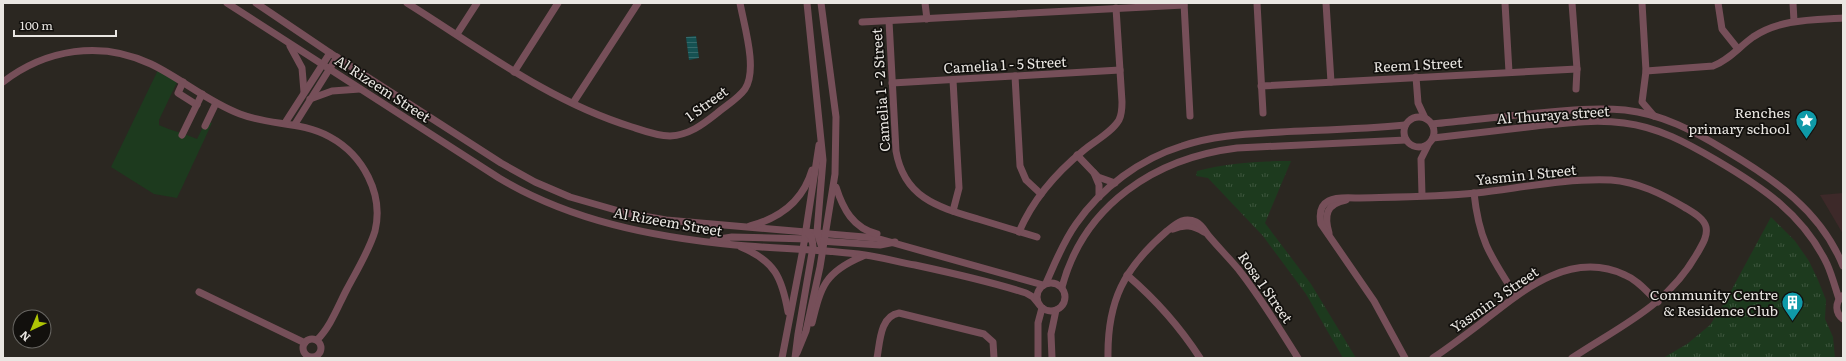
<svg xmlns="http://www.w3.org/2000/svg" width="1846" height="361" viewBox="0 0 1846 361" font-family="Literata,serif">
<defs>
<pattern id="park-tufts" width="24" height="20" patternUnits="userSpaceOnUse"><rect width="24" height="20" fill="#1d3a1e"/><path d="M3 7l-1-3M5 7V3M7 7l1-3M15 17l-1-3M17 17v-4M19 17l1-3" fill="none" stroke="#3e563e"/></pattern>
<pattern id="water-rules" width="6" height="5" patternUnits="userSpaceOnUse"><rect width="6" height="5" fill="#155152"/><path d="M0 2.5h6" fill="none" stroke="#376a6b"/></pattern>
</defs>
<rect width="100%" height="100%" fill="#2b2721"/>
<!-- commercial -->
<path fill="#3d2929" d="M 1843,193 L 1843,234 L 1820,195 Z"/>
<!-- grass -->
<path fill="#1d3a1e" d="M 159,68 L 178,80 L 159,120 L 159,125 C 172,131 184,133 197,139 L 206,121 L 212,123 L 177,198 L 154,194 L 111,167 Z"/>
<!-- park -->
<g fill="url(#park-tufts)">
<path d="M 1291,161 L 1265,223 L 1311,284 L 1356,358 L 1343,358 L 1306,294 L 1263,236 L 1208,178 L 1196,176 L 1197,171 C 1229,163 1259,161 1291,161 Z"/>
<path d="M 1771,217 L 1795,241 L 1809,261 L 1818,280 L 1826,300 L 1825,319 L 1833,337 L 1835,358 L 1663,358 L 1687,344 L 1710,325 L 1725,302 Z"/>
</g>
<!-- water -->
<path fill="url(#water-rules)" d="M 696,36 L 699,58 L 689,60 L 686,37 Z"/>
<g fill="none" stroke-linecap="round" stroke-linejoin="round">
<!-- minor -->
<g stroke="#764f59" stroke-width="7">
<path d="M 227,3 L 499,178 C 571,221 653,237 735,245 C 778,249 822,249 865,255 C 881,257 898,262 915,265 C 952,273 989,281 1026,293 L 1033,297 L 1038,303"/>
<path d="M 256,3 L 330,53 L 501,163 L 535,182 L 570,197 L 626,213 L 666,220 L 876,238 L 1043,285"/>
<path d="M 407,3 C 479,48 550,102 632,127 C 644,131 657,136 670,136 C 689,135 702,125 716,114 C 725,106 738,99 745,89 C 758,70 744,25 740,3"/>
<path d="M 807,3 L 823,160 L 817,232 L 823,251"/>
<path d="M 925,3 L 927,19"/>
<path d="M 1184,3 L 1190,116"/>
<path d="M 1257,3 L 1263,113"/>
<path d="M 1326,3 L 1331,82"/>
<path d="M 1505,3 L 1509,72"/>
<path d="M 1572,3 L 1577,69 L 1576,89"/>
<path d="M 1642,3 L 1646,71 L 1642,102 L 1654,116"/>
<path d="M 1718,3 L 1722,29 L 1738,49"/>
<path d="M 1793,3 L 1794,21"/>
<path d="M 889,21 L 896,151 C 904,198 938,207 978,219 C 998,225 1017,231 1037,237"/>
<path d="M 862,22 L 1184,5"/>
<path d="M 457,34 L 477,3"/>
<path d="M 290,46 L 302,68 L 304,92"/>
<path d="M 1646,71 L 1713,66 C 1729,60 1739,47 1753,37 C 1780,19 1811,20 1843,18"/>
<path d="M 514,72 L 558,3"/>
<path d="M 1015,76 L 1020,166 L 1026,180 L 1041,194"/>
<path d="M 1416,77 L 1418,103 L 1425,118"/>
<path d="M 3,82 C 46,49 101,40 151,64 C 182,79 208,102 240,114 C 271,126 301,121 330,137 C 363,155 384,194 375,231 C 369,251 357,270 347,289 C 338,306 331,326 317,340"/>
<path d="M 183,82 L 178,93 L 197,105"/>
<path d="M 892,83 L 1120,70"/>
<path d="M 1261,86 L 1577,69"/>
<path d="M 310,99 L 332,91 L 360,89"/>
<path d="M 573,103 L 638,3"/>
<circle cx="1419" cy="132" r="15"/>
<path d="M 285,123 L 330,53"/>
<path d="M 295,124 L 337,57"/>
<path d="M 1432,124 C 1464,121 1496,117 1528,114 C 1560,111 1593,107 1625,110 C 1662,114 1694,131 1725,150 C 1774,179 1821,211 1843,266"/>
<path d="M 205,126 L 216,103"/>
<path d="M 182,135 L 202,94"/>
<path d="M 1433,138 C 1468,134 1502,130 1536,126 C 1565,123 1595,119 1624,123 C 1658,127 1687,143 1716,160 C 1762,187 1803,214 1827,264 C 1832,275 1835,287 1839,299"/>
<path d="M 1077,155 L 1098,177 L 1115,183"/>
<path d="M 1094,173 L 1099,185 L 1099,197"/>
<path d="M 836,187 C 843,209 853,228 877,234"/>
<path d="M 1474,193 C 1479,241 1491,257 1516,296"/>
<path d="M 1422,195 L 1421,159 L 1428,145"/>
<path d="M 953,211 L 959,188 L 953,80"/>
<path d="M 750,226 C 780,218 803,201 812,170"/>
<path d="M 1173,229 C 1184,224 1193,225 1204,232"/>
<path d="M 1019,232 C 1033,199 1057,172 1084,150 C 1095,141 1112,132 1119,120 C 1122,114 1122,108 1122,102 L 1116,8"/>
<path d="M 1329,233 C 1324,215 1326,204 1346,200"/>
<path d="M 713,240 L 732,237 L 808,239"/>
<path d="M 820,241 L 880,245 L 895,242"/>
<path d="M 741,247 C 775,261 782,278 788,312"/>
<path d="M 1127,275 C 1155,299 1180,327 1200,358"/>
<circle cx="1051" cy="297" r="14"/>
<path d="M 1046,283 C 1055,263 1063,242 1076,224 C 1101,188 1140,159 1182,146 C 1214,135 1248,134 1281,132 C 1322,130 1364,129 1405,125"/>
<path d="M 1062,287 C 1084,205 1155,158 1237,148 L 1406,140"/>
<path d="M 199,292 L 305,343"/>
<path d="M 1842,296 C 1835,303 1835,313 1843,319"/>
<path d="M 812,323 C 821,286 825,272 863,256"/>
<circle cx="312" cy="348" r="9"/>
<path d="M 797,353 L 806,331 L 820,267 L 835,174 L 836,117 L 821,3"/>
<path d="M 782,358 L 803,249 L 819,145"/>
<path d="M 795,358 L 798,334 L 813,247 L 812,238 L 806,231"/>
<path d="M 877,358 C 880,342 880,316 899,313 L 984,334 L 993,342 L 994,358"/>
<path d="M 1038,358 L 1038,323 L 1042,308"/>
<path d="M 1052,358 L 1051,334 L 1056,310"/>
<path d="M 1108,358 C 1107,301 1124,268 1167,231 C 1176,224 1184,216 1196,222 C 1202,225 1205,231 1208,235 C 1218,247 1229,258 1239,270 C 1261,298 1279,328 1298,358"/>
<path d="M 1405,358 L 1374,301 L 1321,224 C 1316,198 1335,197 1355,198 C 1395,197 1436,197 1476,193 C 1520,188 1566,178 1611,180 C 1638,182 1662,194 1684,207 C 1692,212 1704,218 1706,227 C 1708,236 1702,245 1698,252 C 1668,306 1620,326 1572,358"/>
<path d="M 1433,358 C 1451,346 1468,333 1485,320 C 1524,289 1572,250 1625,275 C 1638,280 1648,293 1658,302"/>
</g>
</g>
<!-- icons -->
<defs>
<symbol id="sight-pin" viewBox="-11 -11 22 30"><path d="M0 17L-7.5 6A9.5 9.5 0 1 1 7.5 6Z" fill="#0f9aa8" stroke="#12100d"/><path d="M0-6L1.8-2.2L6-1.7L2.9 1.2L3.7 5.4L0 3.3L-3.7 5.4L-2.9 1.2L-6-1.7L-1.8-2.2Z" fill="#fff"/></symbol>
<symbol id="building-pin" viewBox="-11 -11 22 30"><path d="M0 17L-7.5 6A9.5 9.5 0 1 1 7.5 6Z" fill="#0f9aa8" stroke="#12100d"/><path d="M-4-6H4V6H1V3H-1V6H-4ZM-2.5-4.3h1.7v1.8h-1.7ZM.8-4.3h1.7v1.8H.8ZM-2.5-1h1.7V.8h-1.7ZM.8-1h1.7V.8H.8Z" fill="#fff"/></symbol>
</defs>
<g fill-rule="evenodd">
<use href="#sight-pin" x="1794" y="108" width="25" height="34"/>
<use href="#building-pin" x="1780" y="290" width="25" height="34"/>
</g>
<g text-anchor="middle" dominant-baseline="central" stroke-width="3.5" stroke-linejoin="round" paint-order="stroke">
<!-- street labels -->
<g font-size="14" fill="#e9e6e2" stroke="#12100d">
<text transform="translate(1005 64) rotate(-3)">Camelia 1 - 5 Street</text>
<text transform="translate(1418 64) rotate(-3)">Reem 1 Street</text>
<text transform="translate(383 88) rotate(33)">Al Rizeem Street</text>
<text transform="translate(880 90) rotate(-94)">Camelia 1 - 2 Street</text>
<text transform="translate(706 103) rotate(-36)">1 Street</text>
<text transform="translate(1553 114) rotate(-4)">Al Thuraya street</text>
<text transform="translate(1526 174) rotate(-6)">Yasmin 1 Street</text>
<text transform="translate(668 221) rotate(10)">Al Rizeem Street</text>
<text transform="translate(1266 287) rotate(55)">Rosa 1 Street</text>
<text transform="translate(1494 299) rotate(-35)">Yasmin 3 Street</text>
</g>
<!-- poi labels -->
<g font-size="14" fill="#e9e6e2" stroke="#12100d" text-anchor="end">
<text x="1790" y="112">Renches<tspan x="1790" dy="16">primary school</tspan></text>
<text x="1778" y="294">Community Centre<tspan x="1778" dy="16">&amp; Residence Club</tspan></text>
</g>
</g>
<!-- border -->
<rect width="1846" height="361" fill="none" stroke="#e9e6e2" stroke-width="8"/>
<!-- north arrow -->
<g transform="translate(32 329) rotate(224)"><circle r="19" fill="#12100d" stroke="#686662"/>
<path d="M0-3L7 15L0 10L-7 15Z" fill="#afc505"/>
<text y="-6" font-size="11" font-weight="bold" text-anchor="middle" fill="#e9e6e2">N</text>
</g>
<!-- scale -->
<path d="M14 30v6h102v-6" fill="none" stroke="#e9e6e2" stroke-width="2"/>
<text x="20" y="30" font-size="12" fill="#e9e6e2" stroke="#12100d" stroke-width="3" paint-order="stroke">100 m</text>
</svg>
